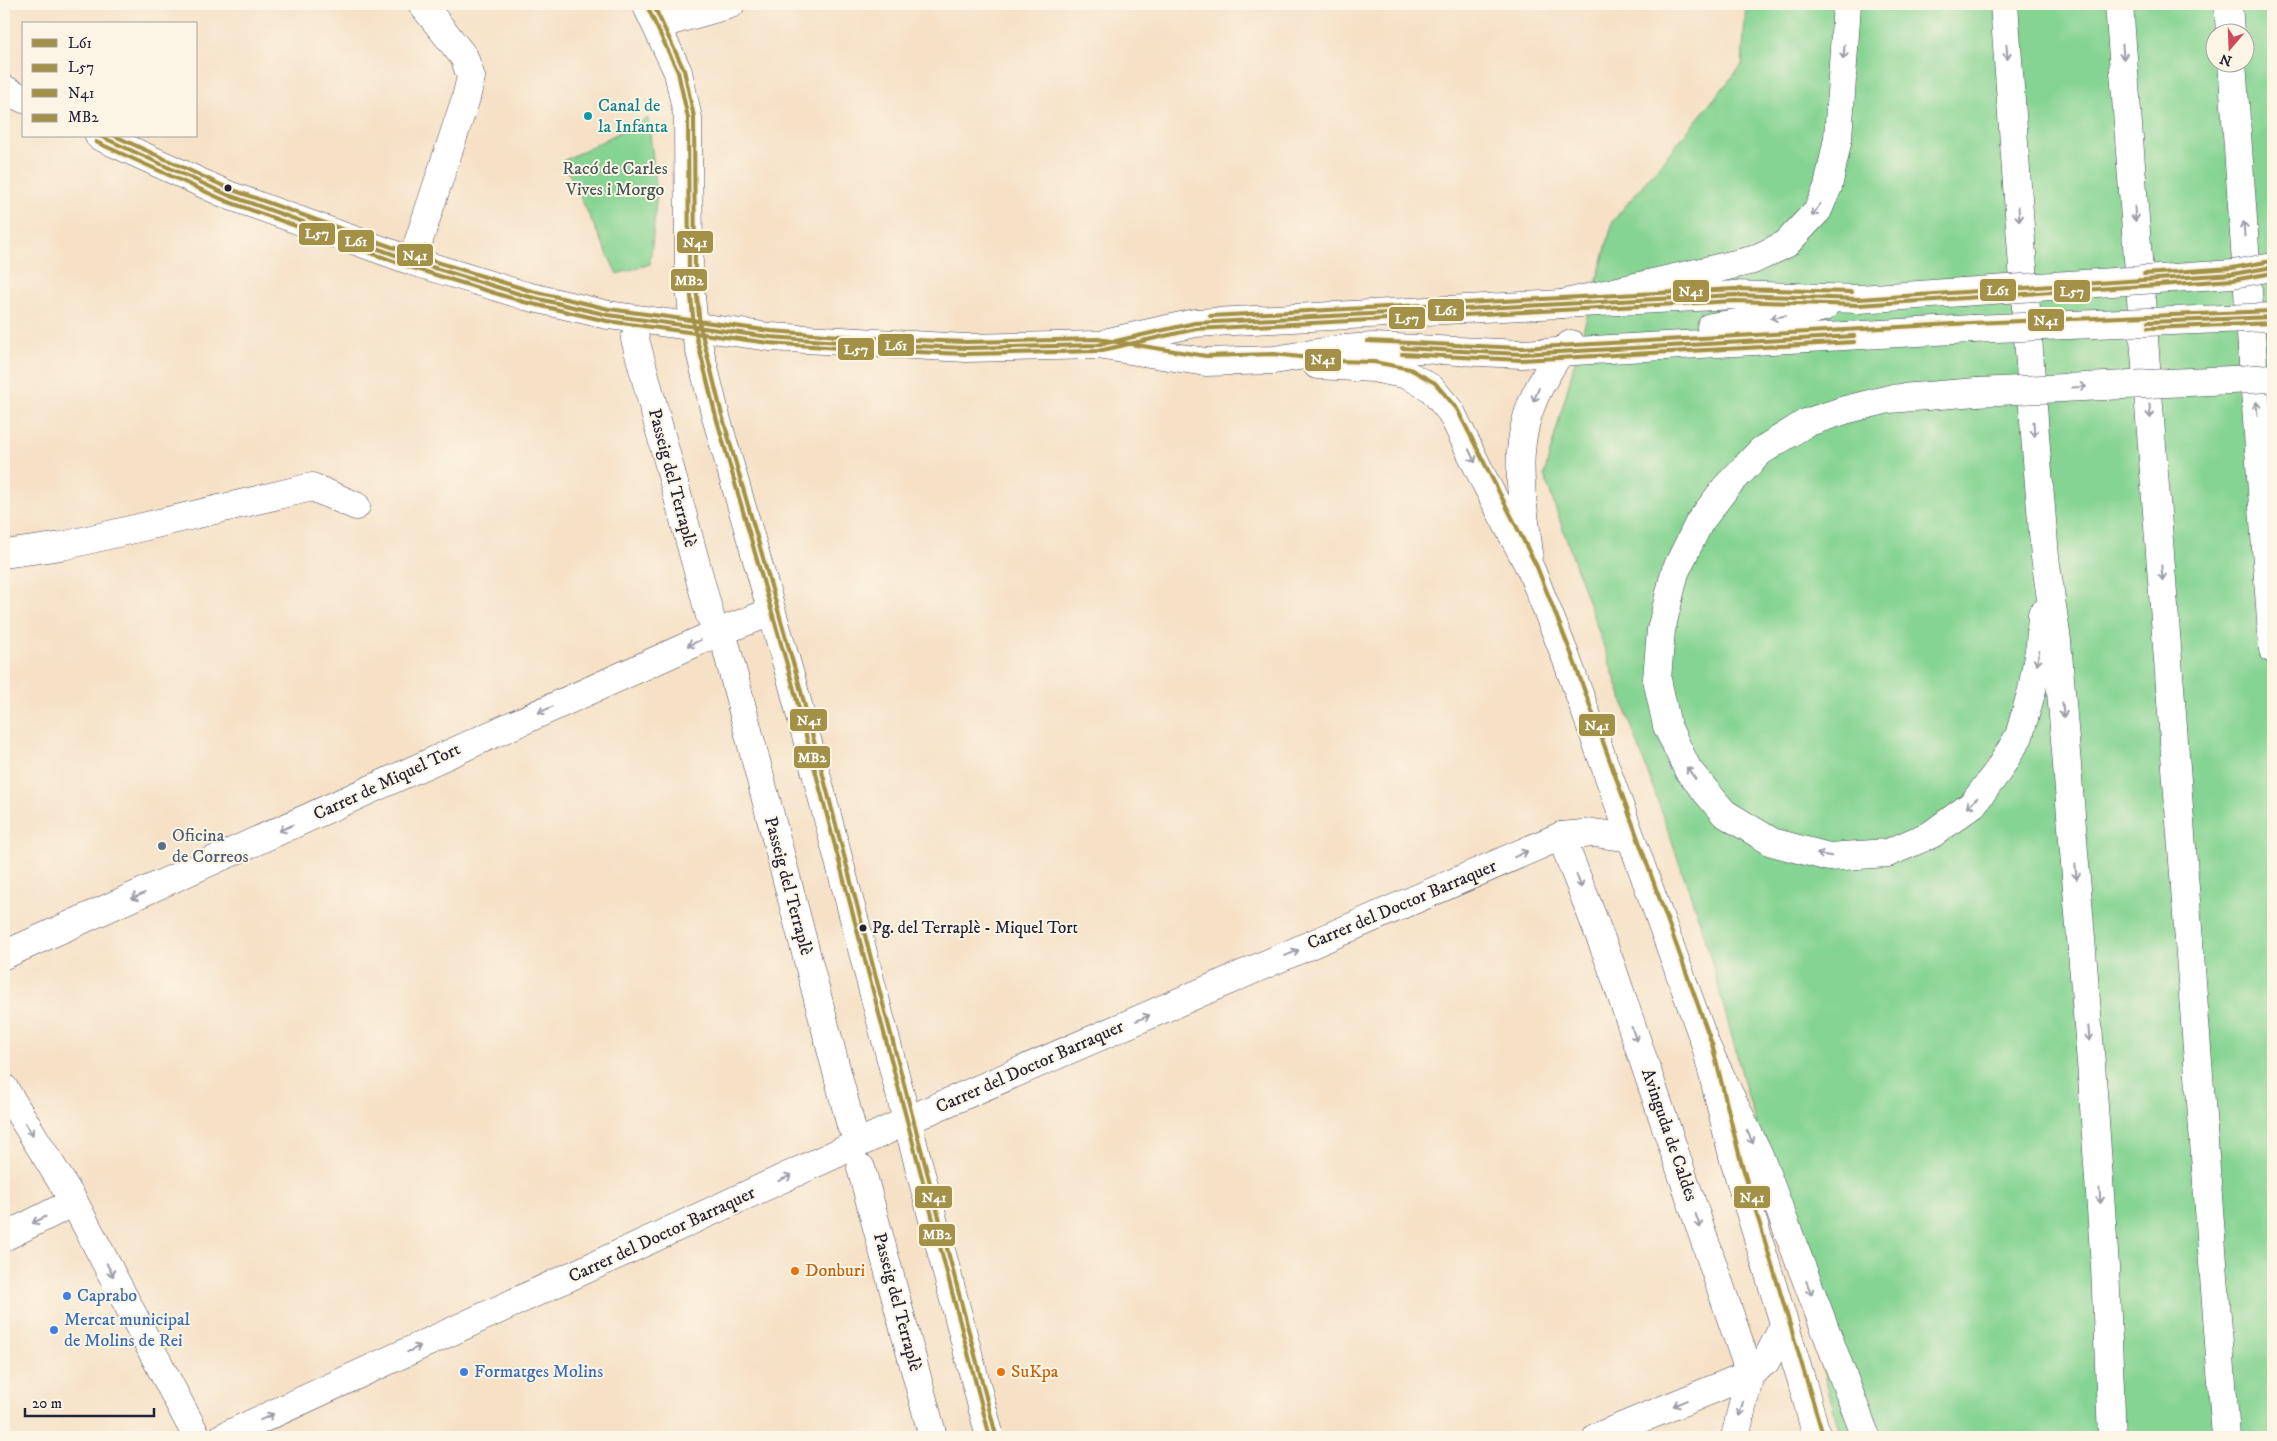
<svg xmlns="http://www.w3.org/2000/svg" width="2277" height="1441" viewBox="0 0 2277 1441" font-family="'IM FELL DW Pica',serif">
<rect width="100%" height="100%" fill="#fcf5e5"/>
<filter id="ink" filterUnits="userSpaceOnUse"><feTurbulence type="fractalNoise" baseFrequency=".02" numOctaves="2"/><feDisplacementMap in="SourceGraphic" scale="10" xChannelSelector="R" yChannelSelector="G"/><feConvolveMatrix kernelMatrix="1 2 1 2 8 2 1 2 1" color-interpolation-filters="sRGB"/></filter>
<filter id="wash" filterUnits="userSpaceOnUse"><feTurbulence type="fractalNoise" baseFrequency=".0096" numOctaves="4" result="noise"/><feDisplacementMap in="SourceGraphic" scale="20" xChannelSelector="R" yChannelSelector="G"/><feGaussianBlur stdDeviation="1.12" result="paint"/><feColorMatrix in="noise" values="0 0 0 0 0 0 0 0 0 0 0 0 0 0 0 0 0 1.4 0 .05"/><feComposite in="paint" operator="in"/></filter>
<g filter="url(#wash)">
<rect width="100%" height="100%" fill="#f6e1c7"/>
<!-- green -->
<g fill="#86d493" stroke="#547b67" fill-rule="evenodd">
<path d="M 1746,4 L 2273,4 L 2273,1437 L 1841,1437 L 1703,931 L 1544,475 L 1613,221 L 1742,65 ZM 2214,32 L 2244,32 L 2244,62 L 2214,62 Z"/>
<path d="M 648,118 L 657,192 L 650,264 L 617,274 L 563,161 Z"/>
</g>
</g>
<g filter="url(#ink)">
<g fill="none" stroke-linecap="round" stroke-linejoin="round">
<defs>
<g id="minor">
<path d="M 646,4 L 678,72 L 688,118 L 689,276 L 694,327 L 716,417 L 792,682 L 990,1437"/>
<path d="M 657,25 L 731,4"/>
<path d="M 412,261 L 466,98 L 471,77 L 464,57 L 422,4"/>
<path d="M 635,339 L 710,616"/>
<path d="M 4,554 L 62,546 L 312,487 L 356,506"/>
<path d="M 726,646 L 851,1126"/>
<path d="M 1561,836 L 1611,965 L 1750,1374 L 1735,1437"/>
<path d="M 4,955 L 719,632 L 771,612"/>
<path d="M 4,1088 L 74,1202 L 197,1437"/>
<path d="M 861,1168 L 933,1437"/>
<path d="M 4,1237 L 74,1202"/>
<path d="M 223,1437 L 935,1108 L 1561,836 L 1594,833 L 1631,838"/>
<path d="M 1597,1437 L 1750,1374 L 1766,1361 L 1784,1325"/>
</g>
<g id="major">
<path d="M 4,89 L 24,99"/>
<path d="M 99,136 L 228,195 L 412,261 L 526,296 L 608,315 L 770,337 L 966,348 L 1098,345 L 1206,362 L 1274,360 L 1342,349 L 1374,347 L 1521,354 L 1972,329"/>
<path d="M 1711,327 L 1797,314 L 1824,307"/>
<path d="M 1109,342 L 1195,323 L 1735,295 L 1859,299 L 1962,292"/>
<path d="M 1317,365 L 1373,368 L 1408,375 L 1431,388 L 1451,412 L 1483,478 L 1531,570 L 1565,655 L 1706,1046 L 1734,1160 L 1802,1382 L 1817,1437"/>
<path d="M 1529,553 C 1521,488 1509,436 1545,377 C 1553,363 1558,353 1571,344"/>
</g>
<g id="highway">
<path d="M 2004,4 L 2036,448 L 2045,557 L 2057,641 L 2091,1063 L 2105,1267 L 2112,1437"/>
<path d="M 2119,4 L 2226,1437"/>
<path d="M 2228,4 L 2230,32"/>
<path d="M 2232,62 L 2273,649"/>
<path d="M 1562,304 L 1753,260 L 1786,244 L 1818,210 L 1828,187 L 1838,138 L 1847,4"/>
<path d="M 1977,392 L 1889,399 L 1845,410 L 1806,423 L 1761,451 L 1726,487 L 1699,523 L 1675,572 L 1661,630 L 1657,679 L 1667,726 L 1688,770 L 1724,813 L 1772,842 L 1829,857 L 1888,853 L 1932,834 L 1973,804 L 1998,771 L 2019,736 L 2032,690 L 2040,645 L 2042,614"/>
<path d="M 1706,1046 L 1759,1155 L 1866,1437"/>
</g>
</defs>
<!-- minor casing -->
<use href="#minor" stroke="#423f50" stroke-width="29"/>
<!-- major casing -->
<use href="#major" stroke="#423f50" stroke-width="29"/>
<!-- highway casing -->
<use href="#highway" stroke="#423f50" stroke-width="29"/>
<!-- minor -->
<use href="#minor" stroke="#fff" stroke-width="28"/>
<!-- major -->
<use href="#major" stroke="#fff" stroke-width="28"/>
<!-- highway -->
<use href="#highway" stroke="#fff" stroke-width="28"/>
<defs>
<g id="highway-bridge">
<path d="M 1962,292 L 2233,274 L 2273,267"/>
<path d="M 1972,329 L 2273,317"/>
<path d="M 1977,392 L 2273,378"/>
</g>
</defs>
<!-- highway-bridge casing -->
<use href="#highway-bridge" stroke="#423f50" stroke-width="29" stroke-linecap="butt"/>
<!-- highway-bridge -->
<use href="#highway-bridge" stroke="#fff" stroke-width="28"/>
<defs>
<g id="bus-1">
<path d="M 100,136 L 228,195 L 412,261 L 526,296 L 608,315 L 770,337 L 868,344 L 966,348 L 1098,345 L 1195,323 L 1735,295 L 1859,299 L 2233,274 L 2273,267"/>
<path d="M 2148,322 L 2273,317"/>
<path d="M 1402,348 L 1521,354 L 1854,336"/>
</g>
<g id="bus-2">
<path d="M 96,142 L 226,201 L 410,267 L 524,302 L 607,321 L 769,343 L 868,350 L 966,354 L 1098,351 L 1196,329 L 1735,301 L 1859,305 L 2233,280 L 2273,273"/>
<path d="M 2148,328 L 2273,323"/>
<path d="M 1402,354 L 1521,360 L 1854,342"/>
</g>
<g id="bus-3">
<path d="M 653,4 L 684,70 L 694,117 L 695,276 L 700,326 L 722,415 L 798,680 L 996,1435"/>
<path d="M 115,136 L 230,189 L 414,255 L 528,290 L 609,309 L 771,331 L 868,338 L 966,342 L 1098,339 L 1206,356 L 1274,354 L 1335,361 L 1374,362 L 1410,369 L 1435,383 L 1457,409 L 1537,567 L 1571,653 L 1712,1044 L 1740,1158 L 1823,1435"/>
<path d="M 2144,274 L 2232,268 L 2272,261"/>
<path d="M 1210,316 L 1735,289 L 1852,292"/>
<path d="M 1367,341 L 1521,348 L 1972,323 L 2273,311"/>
</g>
<path id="bus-4" d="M 646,4 L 678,72 L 688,118 L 689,276 L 694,327 L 716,417 L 792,682 L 990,1437"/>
</defs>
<!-- bus-1 casing -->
<use href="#bus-1" stroke="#fcf5e5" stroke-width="8"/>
<!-- bus-2 casing -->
<use href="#bus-2" stroke="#fcf5e5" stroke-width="8"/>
<!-- bus-3 casing -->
<use href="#bus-3" stroke="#fcf5e5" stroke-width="8"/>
<!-- bus-4 casing -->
<use href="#bus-4" stroke="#fcf5e5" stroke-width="8"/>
<!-- bus-1 -->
<use href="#bus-1" stroke="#a39147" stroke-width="4"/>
<!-- bus-2 -->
<use href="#bus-2" stroke="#a39147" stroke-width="4"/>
<!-- bus-3 -->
<use href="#bus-3" stroke="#a39147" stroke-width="4"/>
<!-- bus-4 -->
<use href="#bus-4" stroke="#a39147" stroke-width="4"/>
</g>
<!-- one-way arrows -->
<defs><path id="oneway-shaft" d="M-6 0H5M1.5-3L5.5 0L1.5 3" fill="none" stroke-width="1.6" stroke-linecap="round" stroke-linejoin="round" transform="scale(1.25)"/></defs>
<g stroke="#9c9ca7">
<use href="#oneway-shaft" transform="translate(1844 52) rotate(94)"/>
<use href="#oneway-shaft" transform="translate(2007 52) rotate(86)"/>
<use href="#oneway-shaft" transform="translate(2123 52) rotate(86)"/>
<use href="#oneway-shaft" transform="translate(1816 210) rotate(125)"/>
<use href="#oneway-shaft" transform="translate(2019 214) rotate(86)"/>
<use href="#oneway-shaft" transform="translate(2135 214) rotate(86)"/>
<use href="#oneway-shaft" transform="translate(2244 229) rotate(-94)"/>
<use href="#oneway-shaft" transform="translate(1778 317) rotate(170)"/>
<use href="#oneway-shaft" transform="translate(2079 387) rotate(-3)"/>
<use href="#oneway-shaft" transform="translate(1536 395) rotate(112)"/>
<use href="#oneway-shaft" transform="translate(2257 409) rotate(-94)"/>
<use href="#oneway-shaft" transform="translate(2150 411) rotate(86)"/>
<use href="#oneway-shaft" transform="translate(2034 429) rotate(86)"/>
<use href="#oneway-shaft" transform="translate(1472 456) rotate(65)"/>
<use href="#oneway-shaft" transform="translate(2162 573) rotate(86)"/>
<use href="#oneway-shaft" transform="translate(694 643) rotate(156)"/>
<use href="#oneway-shaft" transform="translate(2038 658) rotate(100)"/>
<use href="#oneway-shaft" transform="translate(545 710) rotate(156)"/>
<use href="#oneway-shaft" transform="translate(2063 710) rotate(85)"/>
<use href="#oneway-shaft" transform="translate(1691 773) rotate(-126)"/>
<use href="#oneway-shaft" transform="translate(1972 803) rotate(136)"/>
<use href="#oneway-shaft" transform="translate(286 828) rotate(155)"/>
<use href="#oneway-shaft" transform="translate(1521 854) rotate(-24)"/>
<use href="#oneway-shaft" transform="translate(1824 855) rotate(-170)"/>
<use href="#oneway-shaft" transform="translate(2076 872) rotate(85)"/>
<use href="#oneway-shaft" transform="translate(1579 881) rotate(69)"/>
<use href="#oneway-shaft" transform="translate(138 896) rotate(156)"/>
<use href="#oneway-shaft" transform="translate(1292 953) rotate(-23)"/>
<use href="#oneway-shaft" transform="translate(1143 1018) rotate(-23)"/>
<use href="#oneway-shaft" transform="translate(1634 1034) rotate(71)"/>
<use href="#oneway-shaft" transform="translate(2089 1034) rotate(85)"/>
<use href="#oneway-shaft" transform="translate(29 1129) rotate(58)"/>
<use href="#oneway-shaft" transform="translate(1750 1137) rotate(64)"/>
<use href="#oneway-shaft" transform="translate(785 1178) rotate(-25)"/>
<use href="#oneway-shaft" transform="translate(2100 1196) rotate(86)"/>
<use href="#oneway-shaft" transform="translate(39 1220) rotate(154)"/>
<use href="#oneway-shaft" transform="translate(1698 1221) rotate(71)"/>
<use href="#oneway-shaft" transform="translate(110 1270) rotate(63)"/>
<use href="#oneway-shaft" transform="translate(1809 1288) rotate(69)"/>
<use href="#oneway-shaft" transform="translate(414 1349) rotate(-25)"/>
<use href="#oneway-shaft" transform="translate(1680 1403) rotate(157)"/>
<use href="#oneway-shaft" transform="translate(1741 1409) rotate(105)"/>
<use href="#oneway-shaft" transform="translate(267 1417) rotate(-25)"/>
</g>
</g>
<!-- markers -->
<circle fill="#0f9aa8" stroke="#fcf5e5" stroke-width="2" cx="588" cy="116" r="5"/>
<g fill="#22223b" stroke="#fcf5e5" stroke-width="2">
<circle cx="228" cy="188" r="4.5"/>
<circle cx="863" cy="928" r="4.5"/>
</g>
<circle fill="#5c6f8a" stroke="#fcf5e5" stroke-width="2" cx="162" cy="846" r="5"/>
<g fill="#e8710a" stroke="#fcf5e5" stroke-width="2">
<circle cx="795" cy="1271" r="5"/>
<circle cx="1001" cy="1372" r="5"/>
</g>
<g fill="#3f7fe0" stroke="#fcf5e5" stroke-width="2">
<circle cx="67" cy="1296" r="5"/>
<circle cx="54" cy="1330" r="5"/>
<circle cx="464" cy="1372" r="5"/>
</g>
<g text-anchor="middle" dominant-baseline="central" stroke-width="4" stroke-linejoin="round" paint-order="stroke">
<!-- bus labels -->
<g font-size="17" fill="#22223b" stroke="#fcf5e5" text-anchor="start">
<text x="872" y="928">Pg. del Terraplè - Miquel Tort</text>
</g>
<!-- culture labels -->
<g font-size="18" fill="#0d838f" stroke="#fcf5e5" text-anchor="start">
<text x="598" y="106">Canal de<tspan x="598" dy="21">la Infanta</tspan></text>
</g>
<!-- park labels -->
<g font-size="18" fill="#405755" stroke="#fcf5e5">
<text x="615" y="169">Racó de Carles<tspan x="615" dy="21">Vives i Morgo</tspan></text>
</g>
<!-- street labels -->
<g font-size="18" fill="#22223b" stroke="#fcf5e5">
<text transform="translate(672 478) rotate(75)">Passeig del Terraplè</text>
<text transform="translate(387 782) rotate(-25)">Carrer de Miquel Tort</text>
<text transform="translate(788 886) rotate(75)">Passeig del Terraplè</text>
<text transform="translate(1402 905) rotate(-23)">Carrer del Doctor Barraquer</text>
<text transform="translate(1030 1067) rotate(-24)">Carrer del Doctor Barraquer</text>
<text transform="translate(1669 1135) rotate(71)">Avinguda de Caldes</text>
<text transform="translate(662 1235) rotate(-25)">Carrer del Doctor Barraquer</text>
<text transform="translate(897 1302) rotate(75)">Passeig del Terraplè</text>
</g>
<!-- service labels -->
<g font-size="18" fill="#4e5e75" stroke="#fcf5e5" text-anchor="start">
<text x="172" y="836">Oficina<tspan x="172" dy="21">de Correos</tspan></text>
</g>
<!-- food labels -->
<g font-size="18" fill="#c56008" stroke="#fcf5e5" text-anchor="start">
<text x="805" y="1271">Donburi</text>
<text x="1011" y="1372">SuKpa</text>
</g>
<!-- shop labels -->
<g font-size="18" fill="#366cbe" stroke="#fcf5e5" text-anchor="start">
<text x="77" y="1296">Caprabo</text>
<text x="64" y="1320">Mercat municipal<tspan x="64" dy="21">de Molins de Rei</tspan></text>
<text x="474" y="1372">Formatges Molins</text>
</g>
</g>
<g stroke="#fcf5e5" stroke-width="2">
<rect x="298" y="222" width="38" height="24" rx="5" fill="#a39147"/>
<rect x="337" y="229" width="38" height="24" rx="5" fill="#a39147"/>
<rect x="676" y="230" width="38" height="24" rx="5" fill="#a39147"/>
<rect x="396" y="243" width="38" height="24" rx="5" fill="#a39147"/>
<rect x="670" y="268" width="38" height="24" rx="5" fill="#a39147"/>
<rect x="1979" y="278" width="38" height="24" rx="5" fill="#a39147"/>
<rect x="2053" y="279" width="38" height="24" rx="5" fill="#a39147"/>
<rect x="1672" y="279" width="38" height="24" rx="5" fill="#a39147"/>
<rect x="1427" y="298" width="38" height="24" rx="5" fill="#a39147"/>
<rect x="1388" y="306" width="38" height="24" rx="5" fill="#a39147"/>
<rect x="2027" y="308" width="38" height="24" rx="5" fill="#a39147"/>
<rect x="877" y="333" width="38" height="24" rx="5" fill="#a39147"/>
<rect x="837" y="337" width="38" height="24" rx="5" fill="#a39147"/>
<rect x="1304" y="348" width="38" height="24" rx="5" fill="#a39147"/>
<rect x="789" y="708" width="39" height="24" rx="5" fill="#a39147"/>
<rect x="1578" y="713" width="38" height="24" rx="5" fill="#a39147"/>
<rect x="793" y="745" width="38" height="24" rx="5" fill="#a39147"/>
<rect x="914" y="1185" width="39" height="24" rx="5" fill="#a39147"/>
<rect x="1733" y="1185" width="38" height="24" rx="5" fill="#a39147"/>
<rect x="918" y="1223" width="38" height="24" rx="5" fill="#a39147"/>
</g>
<g font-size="14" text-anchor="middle" font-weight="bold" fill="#fff">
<text x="317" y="238">L57</text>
<text x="356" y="246">L61</text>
<text x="695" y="247">N41</text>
<text x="415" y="260">N41</text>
<text x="689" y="285">MB2</text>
<text x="1998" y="295">L61</text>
<text x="2072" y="296">L57</text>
<text x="1691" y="296">N41</text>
<text x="1446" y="315">L61</text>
<text x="1407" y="323">L57</text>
<text x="2046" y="325">N41</text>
<text x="896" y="350">L61</text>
<text x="856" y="354">L57</text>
<text x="1323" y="364">N41</text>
<text x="809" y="725">N41</text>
<text x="1597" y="730">N41</text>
<text x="812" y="762">MB2</text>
<text x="934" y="1202">N41</text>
<text x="1752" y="1202">N41</text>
<text x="937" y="1239">MB2</text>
</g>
<!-- margin -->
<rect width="2277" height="1441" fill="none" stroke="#fcf5e5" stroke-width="20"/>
<!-- legend -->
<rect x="22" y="22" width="175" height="115" fill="#fcf5e5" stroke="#a5a1a1"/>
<rect x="32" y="39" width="25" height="8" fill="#a39147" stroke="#a5a1a1"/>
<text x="68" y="48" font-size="15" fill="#22223b">L61</text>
<rect x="32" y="64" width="25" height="8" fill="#a39147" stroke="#a5a1a1"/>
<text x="68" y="72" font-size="15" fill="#22223b">L57</text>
<rect x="32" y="89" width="25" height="8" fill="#a39147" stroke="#a5a1a1"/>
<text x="68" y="98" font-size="15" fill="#22223b">N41</text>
<rect x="32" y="114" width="25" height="8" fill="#a39147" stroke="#a5a1a1"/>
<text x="68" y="122" font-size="15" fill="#22223b">MB2</text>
<!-- north arrow -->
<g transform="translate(2230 48) rotate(199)"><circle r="24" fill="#fcf5e5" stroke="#a5a1a1"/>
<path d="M0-4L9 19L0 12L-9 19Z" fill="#d1495b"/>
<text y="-8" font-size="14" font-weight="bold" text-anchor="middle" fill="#22223b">N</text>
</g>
<!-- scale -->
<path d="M25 1408v8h129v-8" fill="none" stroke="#22223b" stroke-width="2.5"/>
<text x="32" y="1408" font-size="15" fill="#22223b" stroke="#fcf5e5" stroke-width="4" paint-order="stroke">20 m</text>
</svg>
